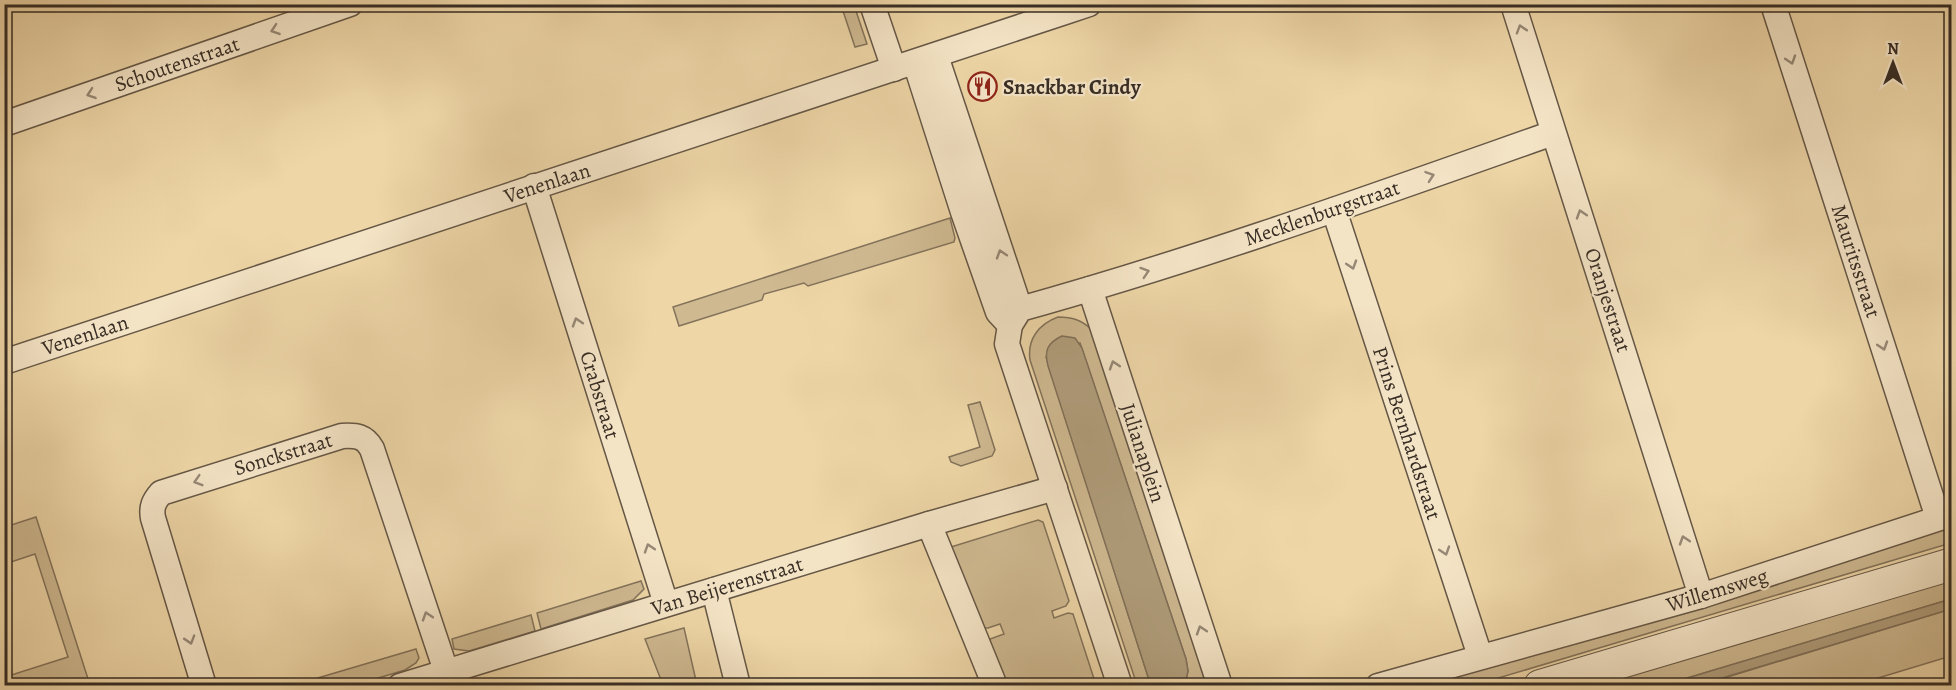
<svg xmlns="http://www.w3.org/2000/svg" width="1956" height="690" viewBox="0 0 1956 690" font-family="Alegreya,serif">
<rect width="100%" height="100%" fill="#eed6a7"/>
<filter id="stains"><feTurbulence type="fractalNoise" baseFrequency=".00333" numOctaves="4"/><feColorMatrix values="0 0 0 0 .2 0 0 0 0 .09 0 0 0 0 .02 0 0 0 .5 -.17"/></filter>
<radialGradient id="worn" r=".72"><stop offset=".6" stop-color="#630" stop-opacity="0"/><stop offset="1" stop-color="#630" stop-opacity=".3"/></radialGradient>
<!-- green -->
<g fill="#cfb991" stroke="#83735b" stroke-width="1.5">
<path d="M 841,5 L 854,5 L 867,44 L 855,47 Z"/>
<path d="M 950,218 L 955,238 L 954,242 L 808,286 L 804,283 L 764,294 L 762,300 L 679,326 L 673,307 Z"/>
<path d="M 1058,317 C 1072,317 1082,320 1092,330 L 1211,685 L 1185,685 L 1188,671 L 1186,659 L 1080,343 L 1046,357 L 1150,683 L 1155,685 L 1137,685 L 1030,360 C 1027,339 1039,324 1058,317 Z"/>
<path d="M 980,402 L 995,450 L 992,456 L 961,466 L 951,462 L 949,457 L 980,447 L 968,405 Z"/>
<path d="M 36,517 L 90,685 L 5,685 L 5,677 L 68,657 L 35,554 L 5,564 L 5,527 Z"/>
<path d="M 1038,520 L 1043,522 L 1069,601 L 1066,606 L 1052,611 L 1054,618 L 1068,613 L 1073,614 L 1096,685 L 1005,685 L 990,646 L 990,639 L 1004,634 L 1000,624 L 988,628 L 983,628 L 951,547 Z"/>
<path d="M 1951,523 L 1951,543 L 1475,685 L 1414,686 Z"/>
<path d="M 1951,573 L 1951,599 L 1664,685 L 1576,686 Z"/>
<path d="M 641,581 L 644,589 L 633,600 L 541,629 L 537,613 Z"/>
<path d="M 1951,609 L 1951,656 L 1855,685 L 1701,685 Z"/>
<path d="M 531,615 L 535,631 L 469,651 L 454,649 L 452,639 Z"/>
<path d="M 684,628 L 697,685 L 663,685 L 645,639 Z"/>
<path d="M 416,649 L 419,658 L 416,663 L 405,670 L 355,685 L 294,685 Z"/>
</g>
<!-- water -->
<g fill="#b09d7b" stroke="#807059" stroke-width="1.5">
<path d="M 1062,336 L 1075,338 L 1082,348 L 1186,659 L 1188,671 L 1185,685 L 1155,685 L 1150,683 L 1048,366 C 1044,351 1047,343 1062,336 Z"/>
<path d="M 1951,599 L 1951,609 L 1699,685 L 1664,685 Z"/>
</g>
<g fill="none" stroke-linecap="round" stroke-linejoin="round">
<defs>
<g id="minor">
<path d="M 872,4 L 894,69"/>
<path d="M 1513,4 L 1701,596"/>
<path d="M 1773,4 L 1938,518"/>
<path d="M 936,56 L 1020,309"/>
<path d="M 915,62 L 963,212 L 998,312 L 1010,325"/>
<path d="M 4,124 L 350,4"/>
<path d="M 534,186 L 666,604"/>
<path d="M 1334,210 L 1480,656"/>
<path d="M 1090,289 L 1220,686"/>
<path d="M 4,362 C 365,240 728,125 1089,4"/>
<path d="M 929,524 L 995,686"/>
<path d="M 714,590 L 738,686"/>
<path d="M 204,686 L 153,518 C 151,507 154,501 161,493 L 342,436 C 356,435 365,436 372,449 L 451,686"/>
<path d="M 400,686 L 929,524 L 1055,488"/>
<path d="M 1120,686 L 1007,344 L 1010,325 L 1020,309 C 1200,259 1377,195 1553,133"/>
<path d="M 1378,686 L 1701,596 L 1952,514"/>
</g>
<path id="tertiary" d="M 1540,686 L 1952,564"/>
</defs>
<!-- minor casing -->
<use href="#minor" stroke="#655746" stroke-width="27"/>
<!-- tertiary casing -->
<use href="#tertiary" stroke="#655746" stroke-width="34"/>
<!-- minor -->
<use href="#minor" stroke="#f4e4c6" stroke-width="24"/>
<!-- tertiary -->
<use href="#tertiary" stroke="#f4e4c6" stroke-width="32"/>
</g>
<!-- one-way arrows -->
<defs><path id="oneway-chevron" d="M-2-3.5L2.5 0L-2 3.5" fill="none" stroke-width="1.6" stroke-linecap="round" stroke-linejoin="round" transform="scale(1.5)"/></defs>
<g stroke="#968876">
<use href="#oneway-chevron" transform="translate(1521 29) rotate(-107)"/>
<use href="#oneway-chevron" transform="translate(275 30) rotate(161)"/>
<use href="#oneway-chevron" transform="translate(1791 60) rotate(72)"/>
<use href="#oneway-chevron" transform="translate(91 94) rotate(161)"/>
<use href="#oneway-chevron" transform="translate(1430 176) rotate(-19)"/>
<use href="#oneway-chevron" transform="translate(1581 214) rotate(-108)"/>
<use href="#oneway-chevron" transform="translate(1001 254) rotate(-108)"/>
<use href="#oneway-chevron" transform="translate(1352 265) rotate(72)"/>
<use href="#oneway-chevron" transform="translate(1145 272) rotate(-18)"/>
<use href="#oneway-chevron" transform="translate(577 322) rotate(-108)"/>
<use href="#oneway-chevron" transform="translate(1883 346) rotate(72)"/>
<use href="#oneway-chevron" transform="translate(1114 365) rotate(-108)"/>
<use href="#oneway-chevron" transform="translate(198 481) rotate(163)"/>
<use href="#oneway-chevron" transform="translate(1684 540) rotate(-108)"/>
<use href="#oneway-chevron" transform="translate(649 548) rotate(-108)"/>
<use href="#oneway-chevron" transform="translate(1445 551) rotate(72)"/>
<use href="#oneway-chevron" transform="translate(427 616) rotate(-108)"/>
<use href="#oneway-chevron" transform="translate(1201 630) rotate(-108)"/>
<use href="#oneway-chevron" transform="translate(190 640) rotate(73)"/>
</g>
<!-- icons -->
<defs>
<symbol id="restaurant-ring" viewBox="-11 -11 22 22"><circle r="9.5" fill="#f4e4c6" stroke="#8f2418" stroke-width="1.5"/><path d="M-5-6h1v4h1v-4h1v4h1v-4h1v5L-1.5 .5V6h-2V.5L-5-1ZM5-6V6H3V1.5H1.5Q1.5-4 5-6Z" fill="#8f2418"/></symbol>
</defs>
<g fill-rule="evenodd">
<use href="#restaurant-ring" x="966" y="70" width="33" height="33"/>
</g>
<g text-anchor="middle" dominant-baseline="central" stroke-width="4.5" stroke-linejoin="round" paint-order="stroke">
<!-- street labels -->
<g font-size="21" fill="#372d25" stroke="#f4e4c6">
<text transform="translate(177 64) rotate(-19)">Schoutenstraat</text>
<text transform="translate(547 183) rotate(-18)">Venenlaan</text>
<text transform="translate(1322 213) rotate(-19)">Mecklenburgstraat</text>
<text transform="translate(1856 261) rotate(72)">Mauritsstraat</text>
<text transform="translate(1608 300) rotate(72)">Oranjestraat</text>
<text transform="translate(85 335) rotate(-18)">Venenlaan</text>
<text transform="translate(600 395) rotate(73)">Crabstraat</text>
<text transform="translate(1407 433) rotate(72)">Prins Bernhardstraat</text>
<text transform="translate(1143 453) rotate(72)">Julianaplein</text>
<text transform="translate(283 454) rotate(-17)">Sonckstraat</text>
<text transform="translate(727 586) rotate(-17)">Van Beijerenstraat</text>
<text transform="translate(1717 590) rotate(-17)">Willemsweg</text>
</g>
<!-- poi labels -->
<g font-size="21" font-weight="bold" fill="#372d25" stroke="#f4e4c6" text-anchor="start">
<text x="1003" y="87">Snackbar Cindy</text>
</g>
</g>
<!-- margin -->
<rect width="1956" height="690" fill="none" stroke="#eed6a7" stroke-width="24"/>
<rect x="6" y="6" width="1944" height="678" fill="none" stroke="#372d25" stroke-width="3"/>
<rect x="12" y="12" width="1932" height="666" fill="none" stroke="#372d25" stroke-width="1.5"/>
<!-- north arrow -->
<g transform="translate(1893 63)" stroke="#f4e4c6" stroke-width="4.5" paint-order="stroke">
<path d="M0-4.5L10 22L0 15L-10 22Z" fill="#372d25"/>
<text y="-9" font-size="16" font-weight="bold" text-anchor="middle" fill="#372d25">N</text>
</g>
<rect width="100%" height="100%" filter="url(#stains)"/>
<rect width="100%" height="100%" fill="url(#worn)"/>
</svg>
